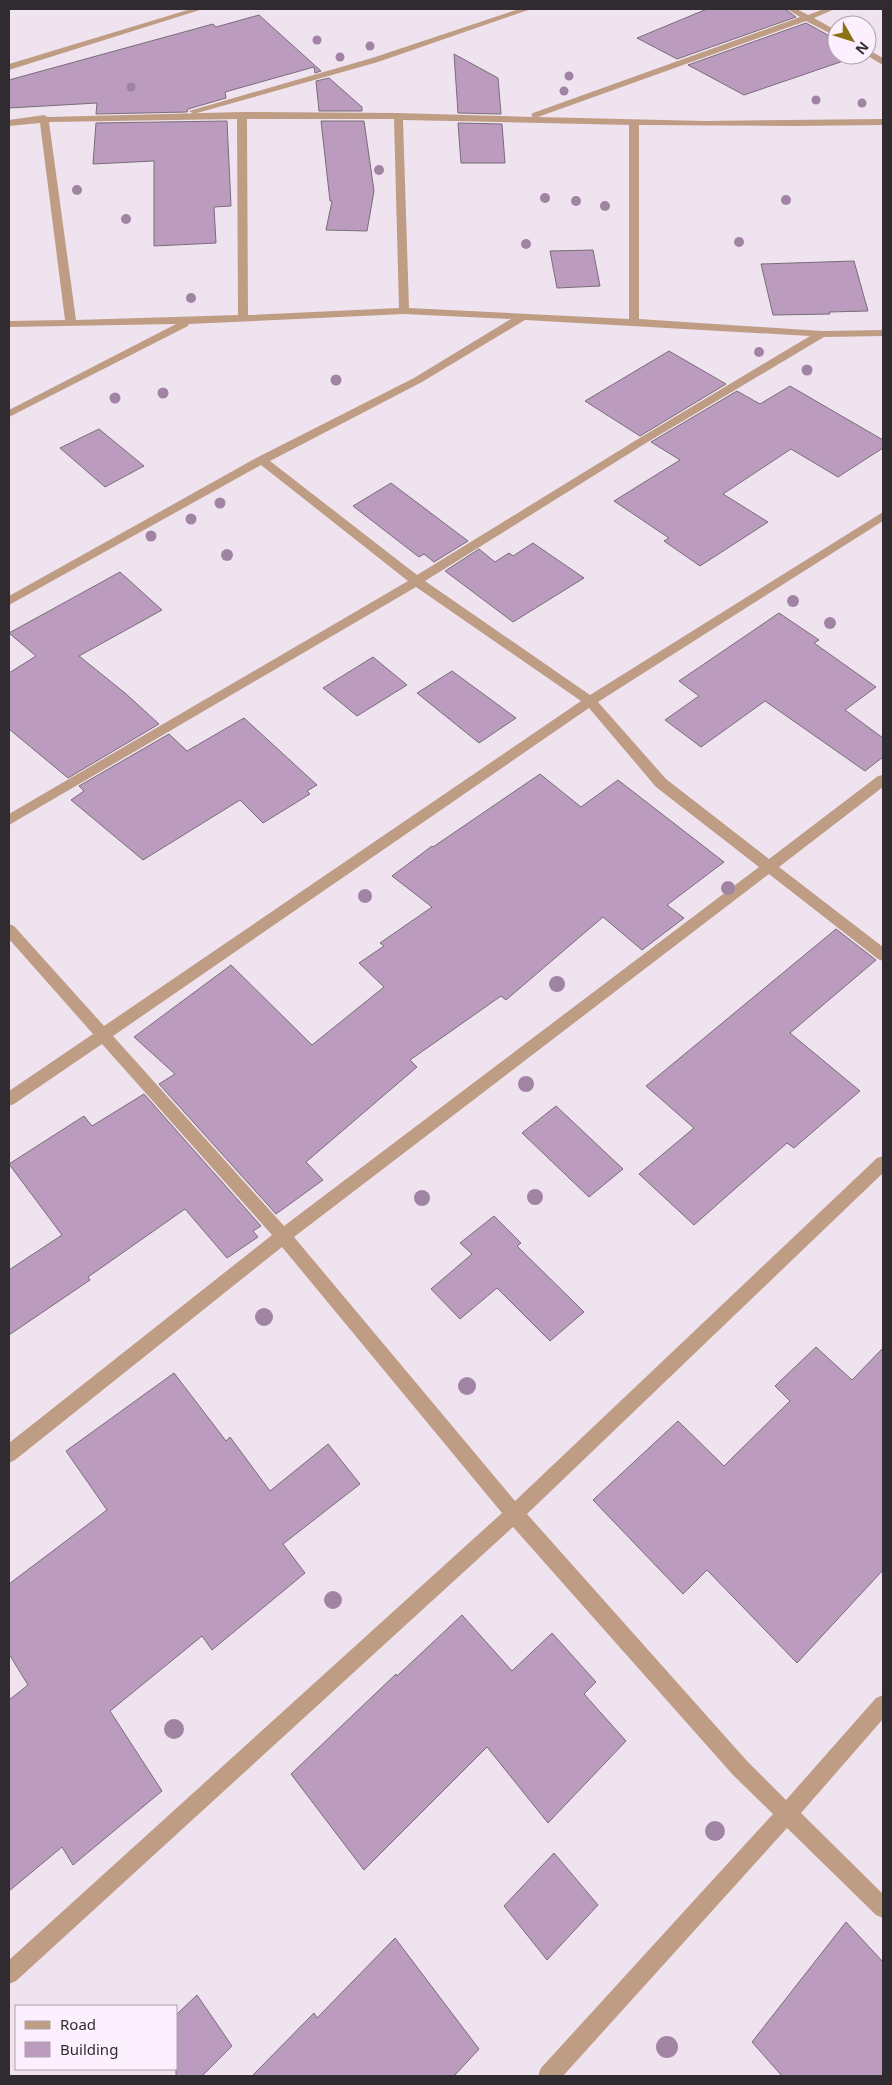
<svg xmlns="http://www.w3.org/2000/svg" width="892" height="2085" viewBox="0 0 892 2085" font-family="'Noto Sans',sans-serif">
<rect width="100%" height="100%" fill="#f0e3f0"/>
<!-- building -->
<g fill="#bc9cbe" stroke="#796d79">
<path d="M 707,9 L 785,9 L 796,17 L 677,59 L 637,38 Z"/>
<path d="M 259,15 L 321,71 L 315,73 L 314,67 L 225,92 L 226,98 L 188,109 L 187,112 L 96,114 L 97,103 L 9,108 L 9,80 L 213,24 L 216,27 Z"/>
<path d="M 806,23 L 837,40 L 837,55 L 858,56 L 744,95 L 688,65 Z"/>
<path d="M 454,54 L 498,78 L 501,114 L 458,113 Z"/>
<path d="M 329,78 L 362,107 L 362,111 L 319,111 L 316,81 Z"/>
<path d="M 227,121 L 231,206 L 214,207 L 216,243 L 154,246 L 154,161 L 93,164 L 96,123 Z"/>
<path d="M 321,121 L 364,121 L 374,191 L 367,231 L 326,230 L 332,201 L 330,201 Z"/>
<path d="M 458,123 L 502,124 L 505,163 L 461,163 Z"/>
<path d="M 593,250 L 600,286 L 557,288 L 550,251 Z"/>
<path d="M 854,261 L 868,311 L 829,312 L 830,314 L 773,315 L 761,264 Z"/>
<path d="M 669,351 L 726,384 L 640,436 L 585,401 Z"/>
<path d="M 790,386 L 883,440 L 883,448 L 838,477 L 791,449 L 723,494 L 768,522 L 700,566 L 664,541 L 669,538 L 614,501 L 680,460 L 651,442 L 737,391 L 760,404 Z"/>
<path d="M 99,429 L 144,466 L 105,487 L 60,448 Z"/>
<path d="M 391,483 L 468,541 L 434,562 L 424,554 L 419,557 L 353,506 Z"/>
<path d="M 533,543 L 584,578 L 513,622 L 445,571 L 479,549 L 495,562 L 509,553 L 513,556 Z"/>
<path d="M 120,572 L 162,610 L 79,656 L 125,693 L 159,724 L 68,778 L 9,729 L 9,673 L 36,656 L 9,633 Z"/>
<path d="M 779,613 L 819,640 L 814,643 L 876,687 L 845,710 L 883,738 L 883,757 L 865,771 L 765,701 L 701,747 L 665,720 L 699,696 L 679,681 Z"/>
<path d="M 373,657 L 407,685 L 357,716 L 323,688 Z"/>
<path d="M 452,671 L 516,718 L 479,743 L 417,693 Z"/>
<path d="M 244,718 L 317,785 L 307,791 L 310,794 L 263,823 L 240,800 L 143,860 L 71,800 L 84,791 L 79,786 L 169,734 L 187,751 Z"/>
<path d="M 540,774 L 581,807 L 618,780 L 724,862 L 667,905 L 684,918 L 642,950 L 603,917 L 506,1000 L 501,996 L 410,1060 L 417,1067 L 306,1162 L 323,1180 L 276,1214 L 159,1084 L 175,1074 L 134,1037 L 231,965 L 312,1045 L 384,987 L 359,963 L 384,946 L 380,943 L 432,907 L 392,876 L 432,846 L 433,847 Z"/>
<path d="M 836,929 L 876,960 L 790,1033 L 860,1091 L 794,1148 L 787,1143 L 694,1225 L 639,1174 L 694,1128 L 646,1086 Z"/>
<path d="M 144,1094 L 261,1226 L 253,1231 L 258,1237 L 227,1258 L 185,1209 L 88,1277 L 90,1280 L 9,1335 L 9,1270 L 62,1235 L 9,1164 L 84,1116 L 92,1126 Z"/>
<path d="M 556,1106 L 623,1169 L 589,1197 L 522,1133 Z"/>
<path d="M 494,1216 L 521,1243 L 517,1246 L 584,1312 L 550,1341 L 497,1288 L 460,1319 L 431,1289 L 472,1254 L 460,1243 Z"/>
<path d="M 816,1347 L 852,1380 L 883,1348 L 883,1570 L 797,1663 L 707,1570 L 683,1594 L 593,1500 L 678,1421 L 724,1466 L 790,1401 L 775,1386 Z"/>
<path d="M 174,1373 L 226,1441 L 230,1437 L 270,1491 L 328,1444 L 360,1484 L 283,1544 L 305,1573 L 212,1650 L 202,1636 L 110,1711 L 162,1791 L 73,1865 L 62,1847 L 9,1891 L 9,1700 L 28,1685 L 9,1654 L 9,1584 L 107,1510 L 66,1451 Z"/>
<path d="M 462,1615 L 512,1671 L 552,1633 L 596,1682 L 584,1694 L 626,1741 L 548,1823 L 487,1747 L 364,1870 L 291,1774 L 396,1674 L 397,1676 Z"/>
<path d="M 554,1853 L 598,1905 L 547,1960 L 504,1906 Z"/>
<path d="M 846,1922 L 883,1962 L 883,2076 L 782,2076 L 752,2042 Z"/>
<path d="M 395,1938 L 479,2049 L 454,2076 L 252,2076 L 314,2013 L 317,2018 Z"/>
<path d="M 197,1995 L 232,2046 L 202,2076 L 176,2076 L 176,2015 Z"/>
</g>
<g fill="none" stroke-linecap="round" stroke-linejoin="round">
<!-- street -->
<g fill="#bf9d84" fill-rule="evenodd">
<path d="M 191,9 L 203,9 L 9,70 L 9,64 Z"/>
<path d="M 519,9 L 531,9 L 378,62 L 197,113 L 194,114 L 189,111 L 372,58 Z"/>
<path d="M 787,9 L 797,9 L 808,15 L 824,9 L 835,9 L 814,18 L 837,31 L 837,37 L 806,21 L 538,117 L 705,121 L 883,119 L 883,125 L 794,126 L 639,125 L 639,319 L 822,331 L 883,330 L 883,336 L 824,337 L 646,443 L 425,581 L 590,695 L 883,512 L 883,521 L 598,702 L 666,779 L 769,859 L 878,776 L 883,775 L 883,787 L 779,867 L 883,947 L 883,961 L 878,959 L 769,874 L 294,1237 L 515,1501 L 877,1158 L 883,1156 L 883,1173 L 527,1514 L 747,1761 L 786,1800 L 876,1698 L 883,1695 L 883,1719 L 801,1813 L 883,1894 L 883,1918 L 876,1915 L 787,1828 L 563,2076 L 538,2076 L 541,2068 L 773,1814 L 733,1775 L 513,1527 L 16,1981 L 9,1984 L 9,1960 L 502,1513 L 282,1247 L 15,1460 L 9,1463 L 9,1443 L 272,1235 L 102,1044 L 14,1104 L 9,1106 L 9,1091 L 93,1034 L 9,939 L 9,924 L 14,926 L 104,1026 L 581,701 L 416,587 L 9,825 L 9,814 L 408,581 L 261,465 L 9,605 L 9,596 L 258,457 L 414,378 L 511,319 L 404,314 L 189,324 L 188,326 L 9,417 L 9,410 L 176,324 L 9,327 L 9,321 L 65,320 L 40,123 L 9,126 L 9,120 L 44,115 L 48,117 L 242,112 L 398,113 L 533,117 L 531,115 L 533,113 L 800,17 ZM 237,119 L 238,315 L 76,320 L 49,122 ZM 247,119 L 394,119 L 399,308 L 248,315 ZM 403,120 L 629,125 L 629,319 L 409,308 ZM 525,320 L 810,336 L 638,439 L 417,575 L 270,461 L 422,382 ZM 589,708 L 656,787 L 759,867 L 284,1226 L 113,1036 Z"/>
<path d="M 867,49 L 883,58 L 883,65 L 866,55 Z"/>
</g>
</g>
<!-- trees -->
<g fill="#a184a4">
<circle cx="317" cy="40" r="4.5"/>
<circle cx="370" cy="46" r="4.5"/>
<circle cx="340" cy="57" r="4.5"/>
<circle cx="569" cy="76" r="4.5"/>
<circle cx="131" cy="87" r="4.5"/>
<circle cx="564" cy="91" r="4.5"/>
<circle cx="816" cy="100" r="4.5"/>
<circle cx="862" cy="103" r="4.5"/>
<circle cx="379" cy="170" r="5"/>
<circle cx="77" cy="190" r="5"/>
<circle cx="545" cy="198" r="5"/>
<circle cx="786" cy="200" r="5"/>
<circle cx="576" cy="201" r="5"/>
<circle cx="605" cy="206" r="5"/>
<circle cx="126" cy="219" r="5"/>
<circle cx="739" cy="242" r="5"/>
<circle cx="526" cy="244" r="5"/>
<circle cx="191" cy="298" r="5"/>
<circle cx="759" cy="352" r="5"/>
<circle cx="807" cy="370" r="5.5"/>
<circle cx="336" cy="380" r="5.5"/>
<circle cx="163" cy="393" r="5.5"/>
<circle cx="115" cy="398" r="5.5"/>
<circle cx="220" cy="503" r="5.5"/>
<circle cx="191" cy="519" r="5.5"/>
<circle cx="151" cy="536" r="5.5"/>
<circle cx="227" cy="555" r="6"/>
<circle cx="793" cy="601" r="6"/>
<circle cx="830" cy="623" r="6"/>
<circle cx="728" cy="888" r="7"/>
<circle cx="365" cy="896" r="7"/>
<circle cx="557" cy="984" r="8"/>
<circle cx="526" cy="1084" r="8"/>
<circle cx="535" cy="1197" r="8"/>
<circle cx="422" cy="1198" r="8"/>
<circle cx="264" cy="1317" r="9"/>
<circle cx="467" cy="1386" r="9"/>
<circle cx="333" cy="1600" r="9"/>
<circle cx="174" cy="1729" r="10"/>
<circle cx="715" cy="1831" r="10"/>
<circle cx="667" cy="2047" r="11"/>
</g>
<!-- border -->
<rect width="892" height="2085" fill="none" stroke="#302b30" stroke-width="20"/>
<!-- legend -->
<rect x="15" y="2005" width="162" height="65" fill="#fdf0fe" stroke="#aba1ac"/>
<rect x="25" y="2021" width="25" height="8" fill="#bf9d84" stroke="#aba1ac"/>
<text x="60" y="2030" font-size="15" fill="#302b30">Road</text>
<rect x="25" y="2042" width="25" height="15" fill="#bc9cbe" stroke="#aba1ac"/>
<text x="60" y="2055" font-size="15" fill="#302b30">Building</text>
<!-- north arrow -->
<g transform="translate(852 40) rotate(129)"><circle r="24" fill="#fdf0fe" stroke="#aba1ac"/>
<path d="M0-4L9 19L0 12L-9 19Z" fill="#8b7214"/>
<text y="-8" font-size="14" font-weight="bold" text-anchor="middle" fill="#302b30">N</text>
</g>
</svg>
